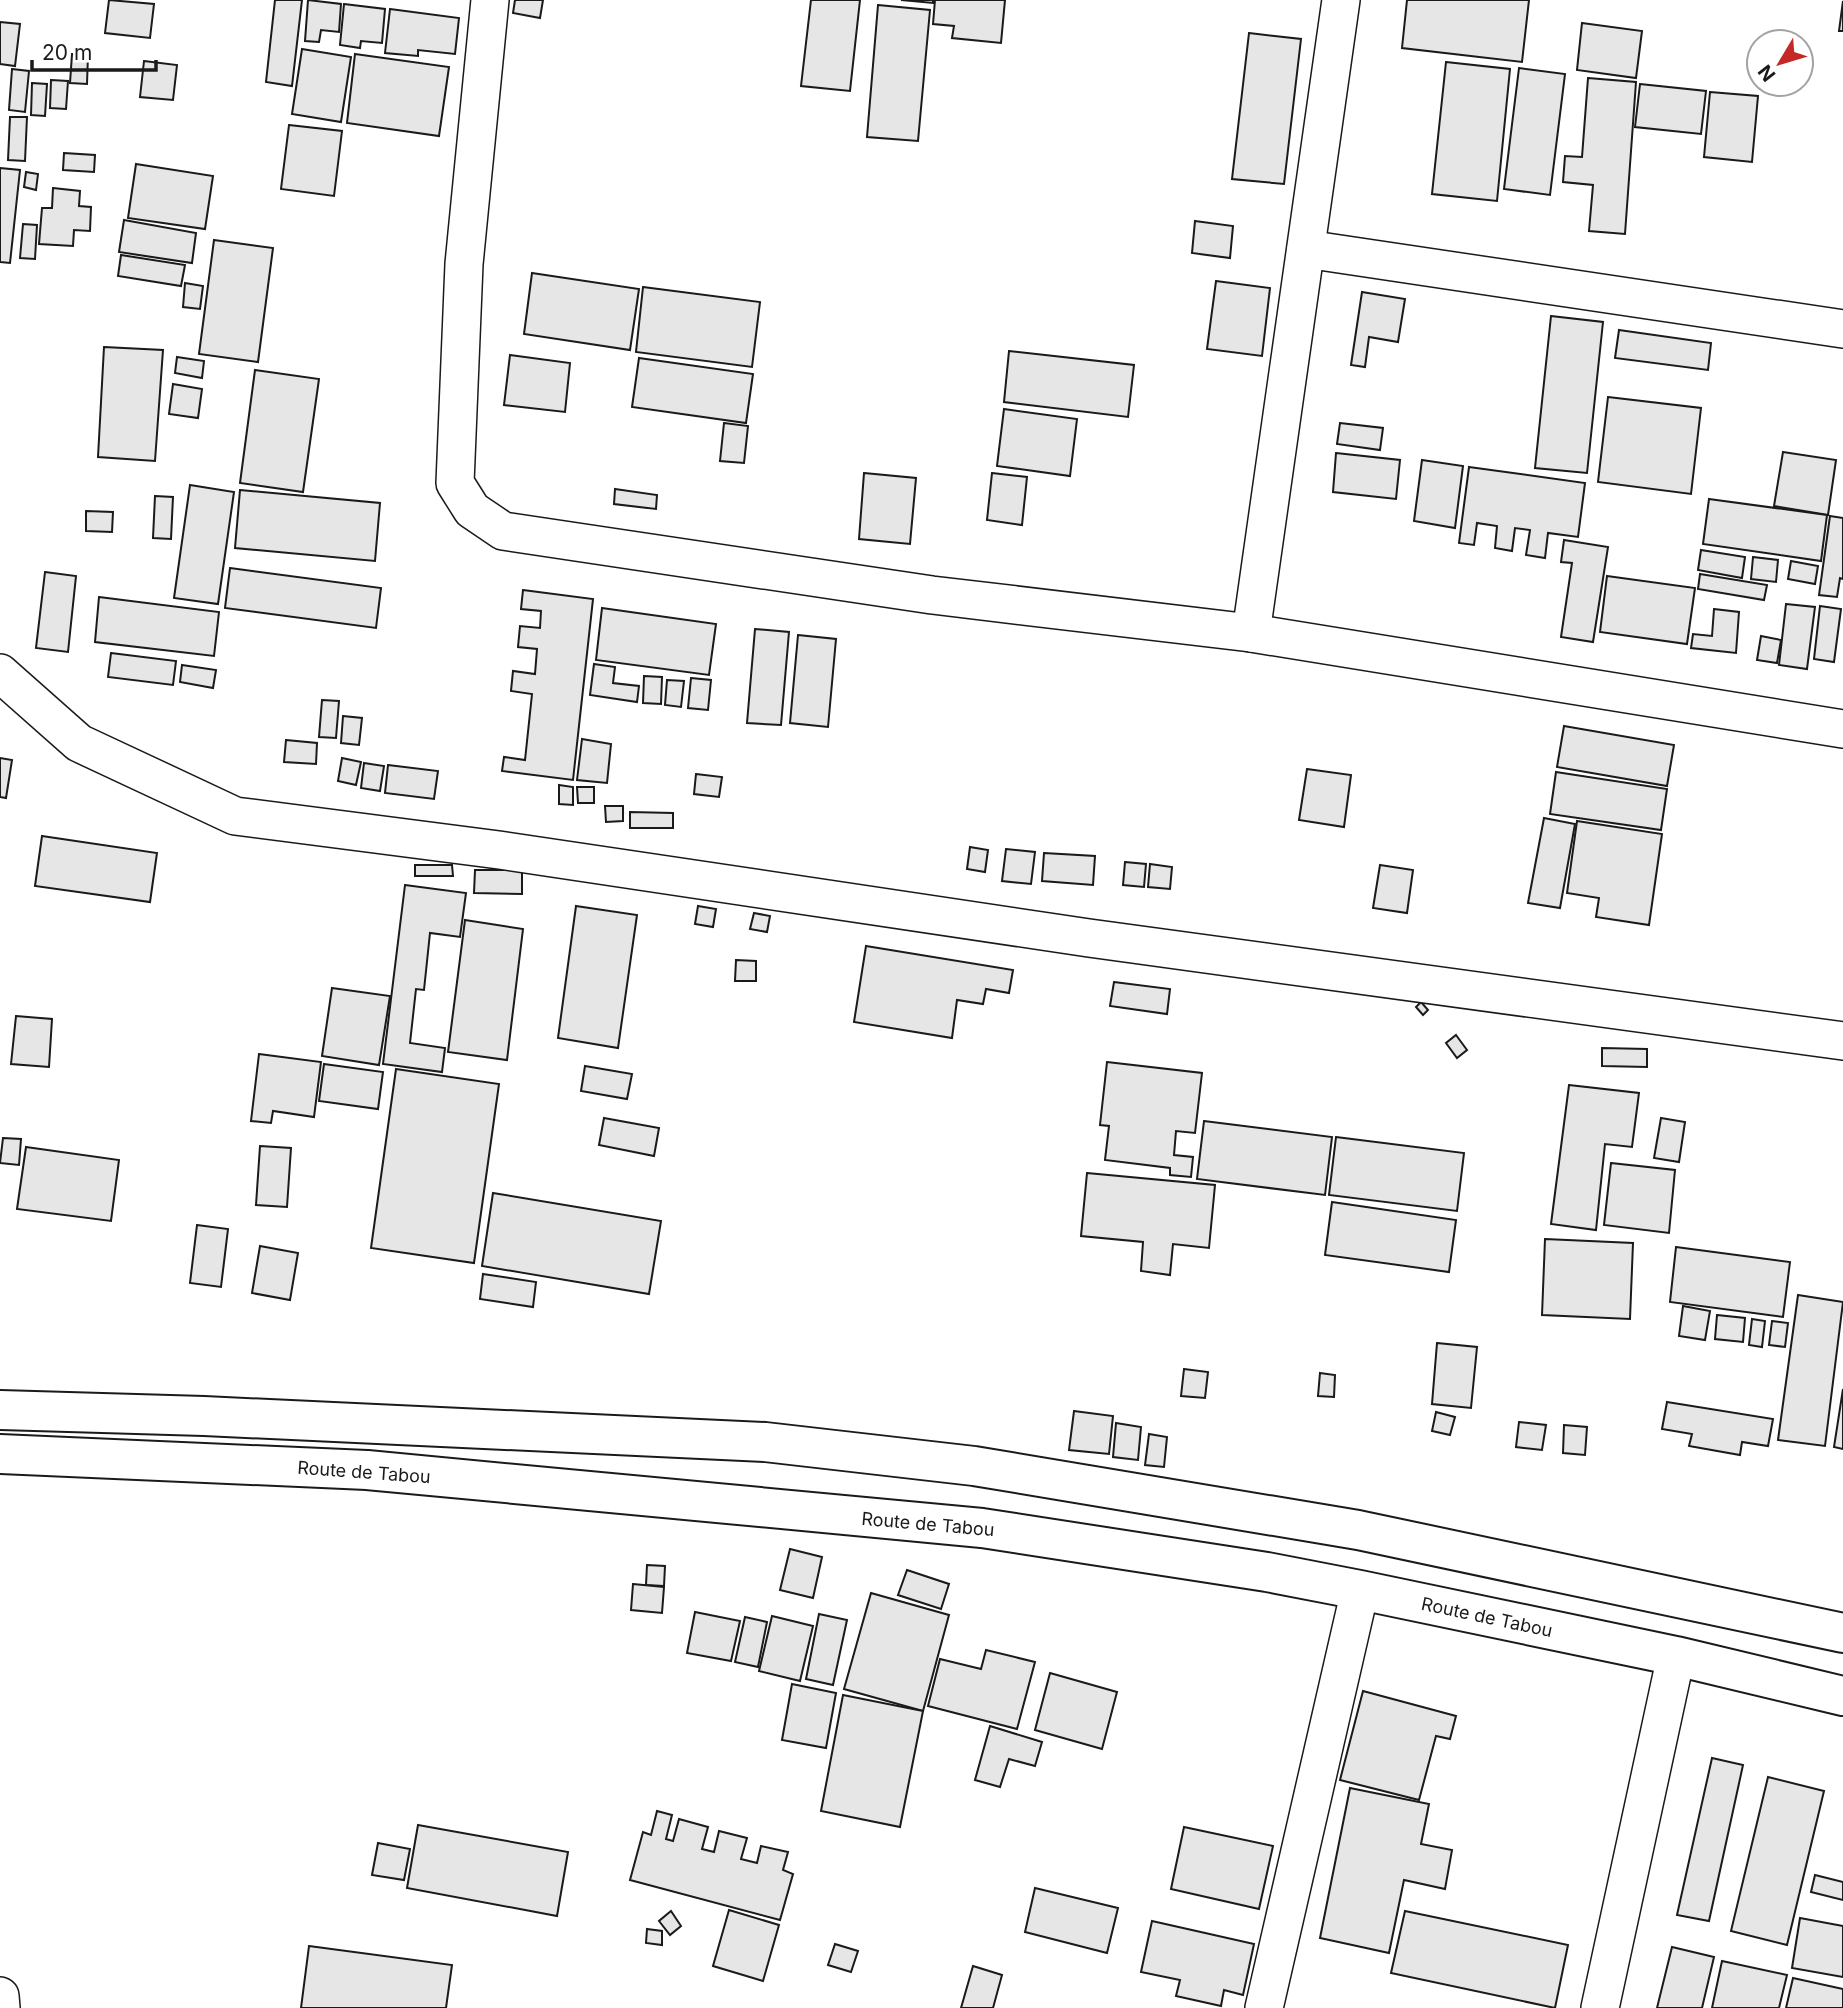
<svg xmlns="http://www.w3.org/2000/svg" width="1843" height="2008" viewBox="0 0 1843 2008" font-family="Inter,sans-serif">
<rect width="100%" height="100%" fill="#fff"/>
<!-- building -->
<g fill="#e6e6e6" stroke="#1a1a1a" stroke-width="2">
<path d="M 109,0 L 154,4 L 150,38 L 105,33 Z"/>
<path d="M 275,0 L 302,0 L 292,86 L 266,82 Z"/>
<path d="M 308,0 L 341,4 L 339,32 L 321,30 L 319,42 L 305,41 Z"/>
<path d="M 515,0 L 543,0 L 540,18 L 513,13 Z"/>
<path d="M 811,0 L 860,0 L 850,91 L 801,86 Z"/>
<path d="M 901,0 L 933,0 L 933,3 Z"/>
<path d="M 935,0 L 1005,0 L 1001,43 L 952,38 L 954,26 L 933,24 Z"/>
<path d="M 1407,0 L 1529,0 L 1522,62 L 1402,48 Z"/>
<path d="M 1843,1 L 1843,31 L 1839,31 Z"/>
<path d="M 344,4 L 385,9 L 382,43 L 361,41 L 360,48 L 340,45 Z"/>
<path d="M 878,5 L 930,10 L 918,141 L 867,137 Z"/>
<path d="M 390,9 L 459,18 L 455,54 L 418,50 L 418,56 L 385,53 Z"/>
<path d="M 0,22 L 20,24 L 15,66 L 0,64 Z"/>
<path d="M 1582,23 L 1642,31 L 1636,78 L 1577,70 Z"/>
<path d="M 1249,33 L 1301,39 L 1284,184 L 1232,179 Z"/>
<path d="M 302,49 L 351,57 L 341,122 L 292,114 Z"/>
<path d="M 72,54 L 88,55 L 87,84 L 70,83 Z"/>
<path d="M 355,54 L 449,67 L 439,136 L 347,123 Z"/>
<path d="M 144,61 L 177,65 L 173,100 L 140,97 Z"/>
<path d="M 1446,62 L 1510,69 L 1497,201 L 1432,194 Z"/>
<path d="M 1519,68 L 1565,74 L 1550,195 L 1504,189 Z"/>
<path d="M 12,69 L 29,71 L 25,112 L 9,110 Z"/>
<path d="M 1588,78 L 1636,82 L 1625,234 L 1589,231 L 1593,185 L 1563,182 L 1565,156 L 1582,157 Z"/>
<path d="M 51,80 L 68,81 L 66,109 L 50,108 Z"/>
<path d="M 32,83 L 47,84 L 45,116 L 31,115 Z"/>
<path d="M 1640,84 L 1706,91 L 1701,134 L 1635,127 Z"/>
<path d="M 1710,92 L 1758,96 L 1752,162 L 1704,157 Z"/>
<path d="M 10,117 L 27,117 L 25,161 L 8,160 Z"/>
<path d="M 289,125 L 342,131 L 334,196 L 281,189 Z"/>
<path d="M 64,153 L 95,155 L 94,172 L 63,170 Z"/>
<path d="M 136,164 L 213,176 L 205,229 L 128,218 Z"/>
<path d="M 0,168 L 20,170 L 10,263 L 0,262 Z"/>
<path d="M 26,172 L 38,174 L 36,190 L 24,187 Z"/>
<path d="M 53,188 L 80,191 L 79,206 L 91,207 L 90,231 L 74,230 L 73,246 L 39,244 L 42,208 L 52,208 Z"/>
<path d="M 124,220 L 196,233 L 192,263 L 119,252 Z"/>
<path d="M 1195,221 L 1233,226 L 1230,258 L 1192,253 Z"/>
<path d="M 23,224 L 37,225 L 35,259 L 20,258 Z"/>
<path d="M 214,240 L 273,248 L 258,362 L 199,354 Z"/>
<path d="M 121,255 L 185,265 L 181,286 L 118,276 Z"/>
<path d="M 532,273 L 639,289 L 630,350 L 524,334 Z"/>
<path d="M 1216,281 L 1270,288 L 1262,356 L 1207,349 Z"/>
<path d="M 185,283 L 203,286 L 200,309 L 183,307 Z"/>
<path d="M 643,287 L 760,302 L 752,367 L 636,352 Z"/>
<path d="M 1362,292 L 1405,299 L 1398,342 L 1369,337 L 1365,367 L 1351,365 Z"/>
<path d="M 1551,316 L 1603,322 L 1587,473 L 1535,468 Z"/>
<path d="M 1619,330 L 1711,343 L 1708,370 L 1615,358 Z"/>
<path d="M 104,347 L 163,350 L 155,461 L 98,457 Z"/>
<path d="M 1009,351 L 1134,365 L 1128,417 L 1004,402 Z"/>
<path d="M 510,355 L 570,363 L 565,412 L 504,405 Z"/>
<path d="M 177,357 L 204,361 L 202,378 L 175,373 Z"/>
<path d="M 639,358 L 753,374 L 746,423 L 632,407 Z"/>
<path d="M 255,370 L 319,379 L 303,492 L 240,483 Z"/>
<path d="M 173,384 L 202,389 L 198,418 L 169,414 Z"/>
<path d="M 1608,397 L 1701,408 L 1691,494 L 1598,482 Z"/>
<path d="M 1004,409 L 1077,419 L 1070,476 L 997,466 Z"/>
<path d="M 724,423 L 748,426 L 744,463 L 720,461 Z"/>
<path d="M 1340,423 L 1383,428 L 1380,450 L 1337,444 Z"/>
<path d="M 1783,452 L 1836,460 L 1828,515 L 1774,506 Z"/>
<path d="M 1336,453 L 1400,460 L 1396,499 L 1333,492 Z"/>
<path d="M 1422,460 L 1463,466 L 1455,528 L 1414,521 Z"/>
<path d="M 1469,467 L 1585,483 L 1578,537 L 1548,533 L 1545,558 L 1526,555 L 1530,530 L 1515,528 L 1512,551 L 1495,548 L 1497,526 L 1477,523 L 1474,545 L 1459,543 Z"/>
<path d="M 864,473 L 916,478 L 910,544 L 859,539 Z"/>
<path d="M 992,473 L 1027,477 L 1022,525 L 987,520 Z"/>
<path d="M 190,485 L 234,492 L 218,604 L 174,598 Z"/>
<path d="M 615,489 L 657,495 L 656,509 L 614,504 Z"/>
<path d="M 240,490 L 380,503 L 375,561 L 235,548 Z"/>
<path d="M 155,496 L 173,497 L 171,539 L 153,538 Z"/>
<path d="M 1709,499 L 1827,515 L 1821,561 L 1703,544 Z"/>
<path d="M 86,511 L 113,512 L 112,532 L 86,531 Z"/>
<path d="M 1830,516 L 1843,518 L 1843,579 L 1840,578 L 1837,597 L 1819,595 Z"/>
<path d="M 1564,540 L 1608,547 L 1593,642 L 1561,637 L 1572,563 L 1561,562 Z"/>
<path d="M 1701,550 L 1745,557 L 1742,578 L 1698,570 Z"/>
<path d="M 1753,557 L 1778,560 L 1776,582 L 1751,579 Z"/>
<path d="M 1791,561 L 1818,566 L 1815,584 L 1788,579 Z"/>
<path d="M 230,568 L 381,588 L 376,628 L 225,608 Z"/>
<path d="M 45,572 L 76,576 L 68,652 L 36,648 Z"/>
<path d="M 1700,574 L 1767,585 L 1764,600 L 1698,589 Z"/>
<path d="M 1607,576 L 1695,588 L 1687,644 L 1600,632 Z"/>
<path d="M 523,590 L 593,599 L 573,780 L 502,771 L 504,757 L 525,760 L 532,694 L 511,691 L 513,671 L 535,674 L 537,649 L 518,647 L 520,626 L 540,628 L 541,611 L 521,609 Z"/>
<path d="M 99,597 L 219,612 L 214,656 L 95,642 Z"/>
<path d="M 1786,604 L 1815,607 L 1807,669 L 1779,665 Z"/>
<path d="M 1820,606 L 1841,609 L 1834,662 L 1814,659 Z"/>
<path d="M 602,608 L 716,624 L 709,675 L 596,660 Z"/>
<path d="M 1714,609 L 1739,612 L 1736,653 L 1691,648 L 1693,634 L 1712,636 Z"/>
<path d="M 755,629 L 789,632 L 781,725 L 747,723 Z"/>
<path d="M 798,635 L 836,639 L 828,727 L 790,723 Z"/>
<path d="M 1761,636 L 1781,640 L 1777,663 L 1757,660 Z"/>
<path d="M 111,653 L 176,661 L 173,685 L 108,677 Z"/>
<path d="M 594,664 L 615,667 L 613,683 L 639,686 L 637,702 L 590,695 Z"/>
<path d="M 182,665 L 216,670 L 213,688 L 180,682 Z"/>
<path d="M 644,676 L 662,677 L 661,704 L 643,703 Z"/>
<path d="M 691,678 L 711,680 L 708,710 L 688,708 Z"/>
<path d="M 667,680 L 684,681 L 681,707 L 665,705 Z"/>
<path d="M 322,700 L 339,701 L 336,738 L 319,737 Z"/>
<path d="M 343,716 L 362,718 L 359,745 L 341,743 Z"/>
<path d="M 1564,726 L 1674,745 L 1667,786 L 1557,767 Z"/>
<path d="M 582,739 L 611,744 L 607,783 L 577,780 Z"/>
<path d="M 286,740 L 317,743 L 316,764 L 284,762 Z"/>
<path d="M 0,758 L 12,760 L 6,798 L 0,797 Z"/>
<path d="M 342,758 L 361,762 L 356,785 L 338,781 Z"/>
<path d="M 364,763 L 384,766 L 380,791 L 361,788 Z"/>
<path d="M 388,765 L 438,771 L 434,799 L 385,793 Z"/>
<path d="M 1307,769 L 1351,775 L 1344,827 L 1299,820 Z"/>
<path d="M 1556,772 L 1667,789 L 1661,830 L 1550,814 Z"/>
<path d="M 696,774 L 722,777 L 719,797 L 694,794 Z"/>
<path d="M 559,785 L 573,787 L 573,805 L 559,804 Z"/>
<path d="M 577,787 L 594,787 L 594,803 L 578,803 Z"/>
<path d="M 605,806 L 623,806 L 623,821 L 606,822 Z"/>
<path d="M 630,812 L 673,813 L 673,828 L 630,828 Z"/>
<path d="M 1544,818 L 1575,824 L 1560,908 L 1528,903 Z"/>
<path d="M 1577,821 L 1662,834 L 1649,925 L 1596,917 L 1599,898 L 1567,893 Z"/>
<path d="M 42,836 L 157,853 L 150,902 L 35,886 Z"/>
<path d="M 970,847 L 988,850 L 985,872 L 967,869 Z"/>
<path d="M 1006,849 L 1035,852 L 1031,884 L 1002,881 Z"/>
<path d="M 1044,853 L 1095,856 L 1093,885 L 1042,881 Z"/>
<path d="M 1125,862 L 1146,864 L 1144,887 L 1123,885 Z"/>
<path d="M 1150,864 L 1172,867 L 1170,889 L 1148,887 Z"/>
<path d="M 415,865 L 452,865 L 453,876 L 415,876 Z"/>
<path d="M 1380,865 L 1413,870 L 1407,913 L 1373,908 Z"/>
<path d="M 475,870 L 522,870 L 522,894 L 474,893 Z"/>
<path d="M 405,885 L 466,893 L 460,937 L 430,933 L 424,990 L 416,989 L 410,1043 L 445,1048 L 442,1072 L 383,1064 Z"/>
<path d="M 576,906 L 637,915 L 618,1048 L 558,1038 Z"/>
<path d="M 698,906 L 716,909 L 713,927 L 695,924 Z"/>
<path d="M 754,913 L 770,916 L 767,932 L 750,929 Z"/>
<path d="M 465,920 L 523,929 L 507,1060 L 448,1052 Z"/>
<path d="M 866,946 L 1013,970 L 1009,993 L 986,989 L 983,1004 L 957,1000 L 952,1038 L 854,1022 Z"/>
<path d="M 736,960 L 756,961 L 756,981 L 735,981 Z"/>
<path d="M 1114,982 L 1170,989 L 1167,1014 L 1110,1006 Z"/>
<path d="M 332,988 L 390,996 L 379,1065 L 322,1056 Z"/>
<path d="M 1421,1002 L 1428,1010 L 1423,1015 L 1416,1007 Z"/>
<path d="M 16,1016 L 52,1019 L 49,1067 L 11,1064 Z"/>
<path d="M 1456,1035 L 1467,1050 L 1457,1058 L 1446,1043 Z"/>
<path d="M 1602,1048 L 1647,1049 L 1647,1067 L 1602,1066 Z"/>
<path d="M 259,1054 L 321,1062 L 314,1117 L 273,1111 L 271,1123 L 251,1121 Z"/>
<path d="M 1107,1062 L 1202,1073 L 1195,1133 L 1176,1131 L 1174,1155 L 1193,1157 L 1191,1177 L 1170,1175 L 1170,1168 L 1105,1160 L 1109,1126 L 1100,1125 Z"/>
<path d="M 324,1064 L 383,1072 L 378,1109 L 319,1101 Z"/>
<path d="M 585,1066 L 632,1074 L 627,1099 L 581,1091 Z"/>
<path d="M 396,1069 L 499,1084 L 474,1263 L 371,1248 Z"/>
<path d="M 1569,1085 L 1639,1093 L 1632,1147 L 1605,1144 L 1596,1230 L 1551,1224 Z"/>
<path d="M 604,1118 L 659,1128 L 654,1156 L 599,1145 Z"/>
<path d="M 1661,1118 L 1685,1122 L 1679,1162 L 1654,1158 Z"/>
<path d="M 1204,1121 L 1332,1137 L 1325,1195 L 1197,1179 Z"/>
<path d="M 1336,1137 L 1464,1153 L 1457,1211 L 1329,1195 Z"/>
<path d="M 3,1138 L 21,1139 L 19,1165 L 0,1163 Z"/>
<path d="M 260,1146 L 291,1148 L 287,1207 L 256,1205 Z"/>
<path d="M 26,1147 L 119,1160 L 111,1221 L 17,1209 Z"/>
<path d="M 1611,1163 L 1675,1170 L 1669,1233 L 1604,1225 Z"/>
<path d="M 1087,1173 L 1215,1185 L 1209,1248 L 1173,1244 L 1170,1275 L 1141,1271 L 1143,1242 L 1081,1236 Z"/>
<path d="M 493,1193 L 661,1221 L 649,1294 L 482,1266 Z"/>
<path d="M 1332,1202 L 1456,1220 L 1449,1272 L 1325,1255 Z"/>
<path d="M 197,1225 L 228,1229 L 221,1287 L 190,1283 Z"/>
<path d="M 1545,1239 L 1633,1243 L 1630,1319 L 1542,1315 Z"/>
<path d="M 260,1246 L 298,1253 L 290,1300 L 252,1293 Z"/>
<path d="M 1676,1247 L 1790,1262 L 1783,1317 L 1670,1302 Z"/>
<path d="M 483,1274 L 536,1282 L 533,1307 L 480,1299 Z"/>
<path d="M 1798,1295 L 1843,1302 L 1825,1446 L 1778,1440 Z"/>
<path d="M 1683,1306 L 1710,1311 L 1705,1340 L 1679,1336 Z"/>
<path d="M 1717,1315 L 1745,1318 L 1743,1342 L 1715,1339 Z"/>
<path d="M 1752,1319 L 1765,1321 L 1762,1347 L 1749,1345 Z"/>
<path d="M 1772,1321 L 1788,1323 L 1785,1347 L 1769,1345 Z"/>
<path d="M 1437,1343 L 1477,1347 L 1471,1408 L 1432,1404 Z"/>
<path d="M 1184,1369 L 1208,1372 L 1205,1398 L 1181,1396 Z"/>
<path d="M 1320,1373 L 1335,1375 L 1334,1397 L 1318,1396 Z"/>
<path d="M 1843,1389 L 1843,1449 L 1834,1447 Z"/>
<path d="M 1667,1402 L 1773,1419 L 1768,1446 L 1742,1442 L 1740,1455 L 1689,1446 L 1692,1434 L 1662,1429 Z"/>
<path d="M 1074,1411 L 1113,1416 L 1109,1454 L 1069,1450 Z"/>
<path d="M 1436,1412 L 1455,1417 L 1450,1435 L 1432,1431 Z"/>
<path d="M 1519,1422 L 1546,1425 L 1542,1450 L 1516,1447 Z"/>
<path d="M 1116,1423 L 1141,1427 L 1138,1460 L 1113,1457 Z"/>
<path d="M 1564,1425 L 1587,1427 L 1585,1455 L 1563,1453 Z"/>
<path d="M 1149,1434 L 1167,1437 L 1164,1467 L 1145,1465 Z"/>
<path d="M 790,1549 L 822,1557 L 813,1598 L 780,1590 Z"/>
<path d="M 647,1565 L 665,1566 L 664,1586 L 646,1585 Z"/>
<path d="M 907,1570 L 949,1584 L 941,1609 L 898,1595 Z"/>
<path d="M 633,1584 L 664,1587 L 662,1613 L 631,1610 Z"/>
<path d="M 871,1593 L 949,1615 L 923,1711 L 844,1689 Z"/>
<path d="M 695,1612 L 740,1621 L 731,1661 L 687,1653 Z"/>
<path d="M 819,1614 L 847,1620 L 833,1685 L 806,1679 Z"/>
<path d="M 772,1616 L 813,1626 L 800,1681 L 759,1671 Z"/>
<path d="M 745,1617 L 767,1622 L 758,1667 L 735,1662 Z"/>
<path d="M 986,1650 L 1035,1662 L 1017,1729 L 928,1706 L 940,1659 L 981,1669 Z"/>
<path d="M 1050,1673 L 1117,1692 L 1102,1749 L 1035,1730 Z"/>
<path d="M 792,1684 L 836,1693 L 826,1748 L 782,1740 Z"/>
<path d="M 1363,1691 L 1456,1716 L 1450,1739 L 1436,1736 L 1419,1800 L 1340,1780 Z"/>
<path d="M 843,1695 L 923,1711 L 900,1827 L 821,1811 Z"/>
<path d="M 990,1726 L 1042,1742 L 1035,1766 L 1009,1759 L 1000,1787 L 975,1780 Z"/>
<path d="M 1712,1758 L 1743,1765 L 1709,1921 L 1677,1915 Z"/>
<path d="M 1768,1777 L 1824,1791 L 1787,1945 L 1731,1931 Z"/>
<path d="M 1350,1788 L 1429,1804 L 1421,1844 L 1452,1850 L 1445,1889 L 1404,1880 L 1389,1953 L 1320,1938 Z"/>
<path d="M 657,1811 L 672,1815 L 666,1839 L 673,1841 L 679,1819 L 708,1827 L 702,1849 L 714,1852 L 719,1831 L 747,1838 L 741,1859 L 757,1863 L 761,1846 L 788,1852 L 783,1870 L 793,1874 L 780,1920 L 630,1880 L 643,1832 L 651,1835 Z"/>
<path d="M 418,1825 L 568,1852 L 557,1916 L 407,1888 Z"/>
<path d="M 1184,1827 L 1273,1846 L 1259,1909 L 1171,1889 Z"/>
<path d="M 378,1843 L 410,1849 L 404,1880 L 372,1875 Z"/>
<path d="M 1815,1875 L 1843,1882 L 1843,1900 L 1811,1892 Z"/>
<path d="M 1035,1888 L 1118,1908 L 1107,1953 L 1025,1932 Z"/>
<path d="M 729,1910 L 779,1925 L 763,1981 L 713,1966 Z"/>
<path d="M 671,1911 L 681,1926 L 670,1935 L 659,1921 Z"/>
<path d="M 1405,1911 L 1568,1945 L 1555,2008 L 1391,1973 Z"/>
<path d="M 1800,1918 L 1843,1926 L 1843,1977 L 1792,1968 Z"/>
<path d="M 1152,1921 L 1254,1944 L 1243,1995 L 1224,1990 L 1221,2006 L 1176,1996 L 1180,1980 L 1141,1972 Z"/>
<path d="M 647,1929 L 662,1931 L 662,1945 L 646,1943 Z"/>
<path d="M 835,1944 L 858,1951 L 851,1972 L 828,1965 Z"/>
<path d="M 309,1946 L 452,1965 L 446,2008 L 301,2008 Z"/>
<path d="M 1672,1947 L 1714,1957 L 1702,2008 L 1657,2008 Z"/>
<path d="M 1722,1961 L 1787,1975 L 1779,2008 L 1712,2008 Z"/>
<path d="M 973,1966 L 1002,1975 L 993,2008 L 961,2008 Z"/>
<path d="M 1793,1978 L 1843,1989 L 1843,2008 L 1786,2008 Z"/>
</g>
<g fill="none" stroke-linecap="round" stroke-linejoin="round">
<defs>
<g id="street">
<path d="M 490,0 L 464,264 L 455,483 L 472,510 L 503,531 L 932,595 L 1251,633 L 1843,729"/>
<path d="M 1306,249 L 1843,329"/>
<path d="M 1251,633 L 1341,0"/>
<path d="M 0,673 L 79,743 L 235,816 L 499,850 L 1089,938 L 1843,1041"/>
<path d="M 0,1996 L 1,2008"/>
<path d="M 1264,2008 L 1360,1590"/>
<path d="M 1600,2008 L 1676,1656"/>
</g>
<g id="primary">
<path d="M 0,1410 L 204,1416 L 765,1442 L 974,1466 L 1358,1530 L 1843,1633"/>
<path d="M 0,1454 L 367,1470 L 982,1528 L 1267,1572 L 1360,1590 L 1676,1656 L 1843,1696"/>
</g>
</defs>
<!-- street casing -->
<use href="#street" stroke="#1a1a1a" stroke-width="40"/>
<!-- primary casing -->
<use href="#primary" stroke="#1a1a1a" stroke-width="42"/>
<!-- street -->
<use href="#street" stroke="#fff" stroke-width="37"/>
<!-- primary -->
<use href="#primary" stroke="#fff" stroke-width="38"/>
</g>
<g text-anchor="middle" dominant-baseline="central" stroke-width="5" stroke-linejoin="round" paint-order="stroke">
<!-- street labels -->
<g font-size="18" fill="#1a1a1a" stroke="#fff">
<text transform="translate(364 1472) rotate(4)">Route de Tabou</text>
<text transform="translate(928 1524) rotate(5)">Route de Tabou</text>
<text transform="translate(1487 1617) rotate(12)">Route de Tabou</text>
</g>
</g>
<!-- north arrow -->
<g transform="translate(1780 63) rotate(232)"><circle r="33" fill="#ffffff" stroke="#a3a3a3" stroke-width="2"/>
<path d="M0-5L12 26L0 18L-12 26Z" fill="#c62828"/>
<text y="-10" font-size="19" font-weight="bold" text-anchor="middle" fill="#1a1a1a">N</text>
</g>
<!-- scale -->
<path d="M32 60v10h124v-10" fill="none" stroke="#1a1a1a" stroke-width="3.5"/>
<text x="42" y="60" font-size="21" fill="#1a1a1a" stroke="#ffffff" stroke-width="5" paint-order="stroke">20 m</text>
</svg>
